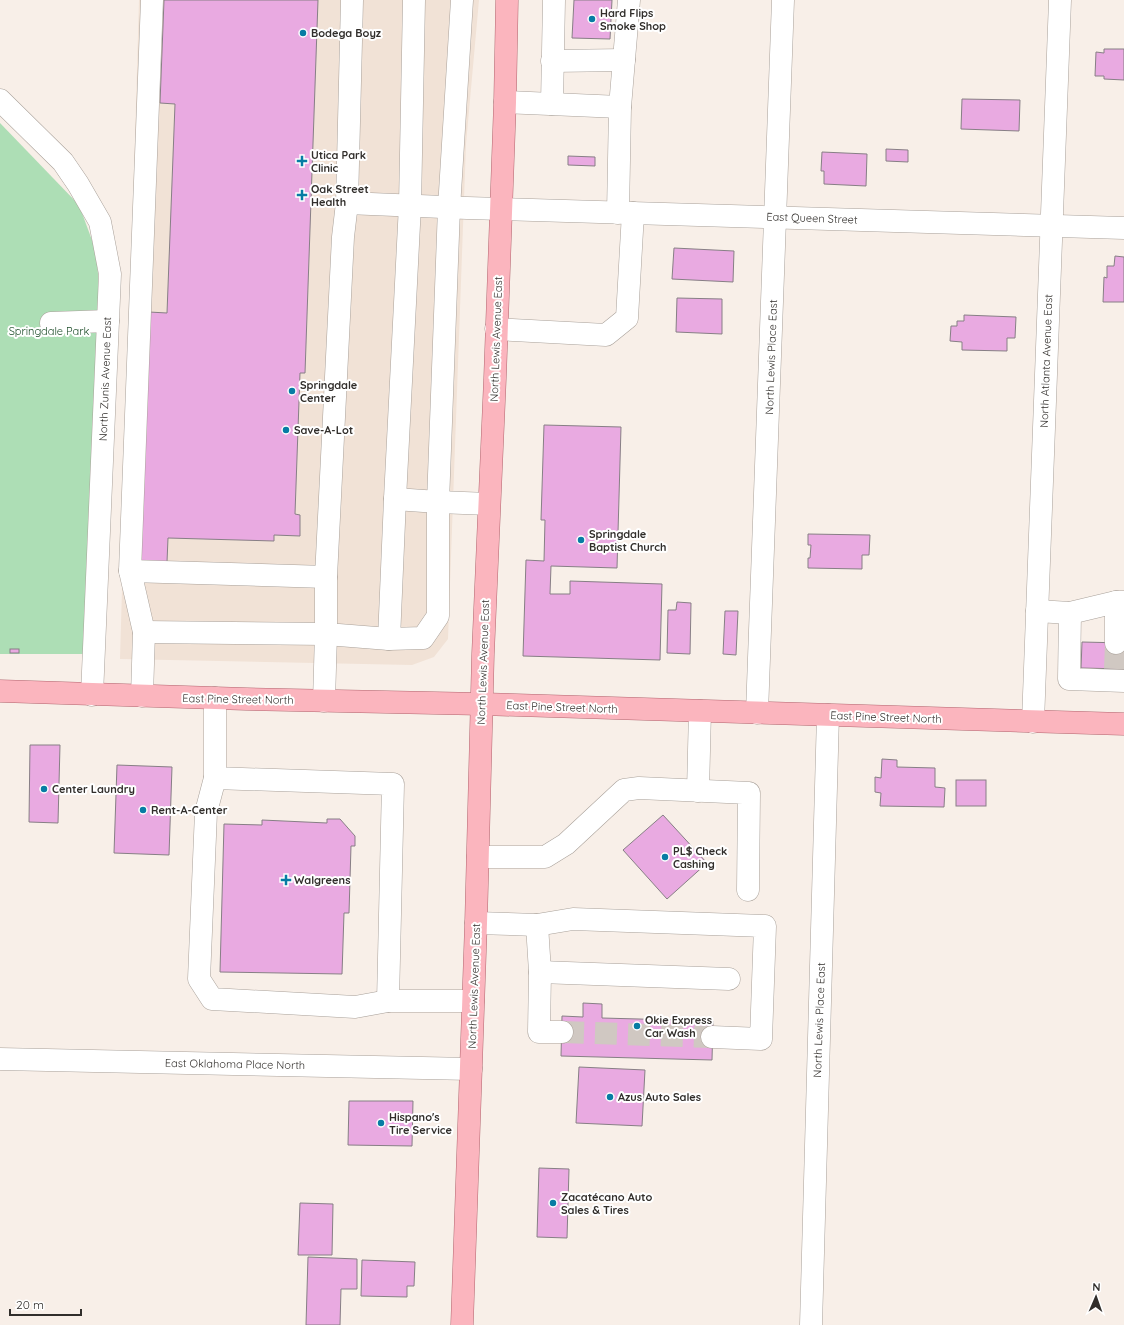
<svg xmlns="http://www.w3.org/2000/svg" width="1124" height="1325" viewBox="0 0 1124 1325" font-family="Quicksand,sans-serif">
<rect width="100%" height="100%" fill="#f8efe8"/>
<!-- built -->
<path fill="#f1e2d6" d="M 139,0 L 479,0 L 466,144 L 448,639 L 434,657 L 412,665 L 120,659 Z"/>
<!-- green -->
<path fill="#addeb5" d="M 0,123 L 79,205 L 96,251 L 100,296 L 83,654 L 0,654 Z"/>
<!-- building -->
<g fill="#e9aae1" stroke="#877f85">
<path d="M 164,0 L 318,0 L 305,373 L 300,373 L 295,514 L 300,515 L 300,536 L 274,535 L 274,541 L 168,538 L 167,562 L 140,561 L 149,312 L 167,313 L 175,104 L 160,103 Z"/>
<path d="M 574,0 L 612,0 L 610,39 L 572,38 Z"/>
<path d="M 1104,49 L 1124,49 L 1124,80 L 1104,79 L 1104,76 L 1095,76 L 1096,52 L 1104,53 Z"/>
<path d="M 962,99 L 1020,100 L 1019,131 L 961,129 Z"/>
<path d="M 886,149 L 908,150 L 908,162 L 886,161 Z"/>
<path d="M 822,152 L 867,154 L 866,186 L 824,184 L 824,171 L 821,171 Z"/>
<path d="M 568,156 L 595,157 L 595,166 L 568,165 Z"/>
<path d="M 674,248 L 734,251 L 733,282 L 672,279 Z"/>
<path d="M 1115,256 L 1124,257 L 1124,302 L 1103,302 L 1104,277 L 1107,278 L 1107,266 L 1114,266 Z"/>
<path d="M 677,298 L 722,299 L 722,334 L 676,332 Z"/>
<path d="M 964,315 L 1016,317 L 1015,338 L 1007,338 L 1007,351 L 962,350 L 962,342 L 950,341 L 951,326 L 957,326 L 957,321 L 964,321 Z"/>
<path d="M 544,425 L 621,427 L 617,568 L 551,566 L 550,594 L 570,594 L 570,581 L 662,584 L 660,660 L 523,656 L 526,560 L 544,561 L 545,520 L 541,520 Z"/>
<path d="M 808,534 L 870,535 L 869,555 L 862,555 L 862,569 L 808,568 L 808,558 L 810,558 L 811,545 L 808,545 Z"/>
<path d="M 677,602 L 691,603 L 690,654 L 667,653 L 668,610 L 676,610 Z"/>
<path d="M 725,611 L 738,611 L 736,655 L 723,654 Z"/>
<path d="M 1082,642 L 1124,643 L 1124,669 L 1081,668 Z"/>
<rect x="10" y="649" width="9" height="4"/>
<path d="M 30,745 L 60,745 L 58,823 L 29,822 Z"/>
<path d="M 882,759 L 897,760 L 897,767 L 935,768 L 935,787 L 945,788 L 944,807 L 880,806 L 881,793 L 875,792 L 875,777 L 881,778 Z"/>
<path d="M 117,765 L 172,767 L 169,855 L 114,853 Z"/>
<rect x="956" y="780" width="30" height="26"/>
<path d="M 663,815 L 707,863 L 667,899 L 623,850 Z"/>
<path d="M 327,819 L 340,819 L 355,836 L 355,846 L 351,846 L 349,913 L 344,913 L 342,974 L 220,972 L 224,824 L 262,825 L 262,820 L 327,823 Z"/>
<path d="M 583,1003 L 602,1004 L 602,1018 L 713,1021 L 712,1060 L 561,1056 L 562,1016 L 583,1017 Z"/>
<path d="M 579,1067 L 645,1070 L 642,1126 L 576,1123 Z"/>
<path d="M 349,1101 L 413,1101 L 412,1146 L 348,1145 Z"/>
<path d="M 539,1168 L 569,1169 L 567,1238 L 537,1237 Z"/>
<path d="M 300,1203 L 333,1204 L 332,1255 L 298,1255 Z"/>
<path d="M 308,1257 L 357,1259 L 357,1289 L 341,1289 L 340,1325 L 306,1325 Z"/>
<path d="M 362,1260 L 415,1262 L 414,1286 L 407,1286 L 407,1297 L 361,1296 Z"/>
</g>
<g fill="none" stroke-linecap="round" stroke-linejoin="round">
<!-- minor-tunnel -->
<g stroke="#d0c8c2" stroke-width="22" stroke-dasharray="22 11" stroke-linecap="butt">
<path d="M 1115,669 L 1116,643"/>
<path d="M 562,1032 L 712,1037"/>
</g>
<defs>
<g id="minor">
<path d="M 552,61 L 624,60"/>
<path d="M 0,100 L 63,162 L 78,184 L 100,222 L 110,274 L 92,695"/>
<path d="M 505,102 L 620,107 L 629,0"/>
<path d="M 552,104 L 554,0"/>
<path d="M 347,203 L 467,208 L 1124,228"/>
<path d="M 618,213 L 620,107"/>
<path d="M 51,323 L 108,321"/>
<path d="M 496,329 L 606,335 L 627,318 L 633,213"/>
<path d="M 395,499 L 438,502 L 449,208 L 462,0"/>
<path d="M 130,571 L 152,0"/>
<path d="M 1037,611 L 1070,613 L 1116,602 L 1124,602"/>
<path d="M 1070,613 L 1069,679 L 1124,681"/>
<path d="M 144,632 L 326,634 L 389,639 L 423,638 L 438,616 L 438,502 L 489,504"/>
<path d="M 389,639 L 395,499 L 410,205 L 414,0"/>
<path d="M 1116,643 L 1116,602"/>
<path d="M 142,696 L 144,632 L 130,571 L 326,577"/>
<path d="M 215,698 L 215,778 L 393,784 L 388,1001 L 473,1001"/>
<path d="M 324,701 L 326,634 L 326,577 L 343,237 L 347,203 L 352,0"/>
<path d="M 757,713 L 783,0"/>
<path d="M 1033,722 L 1060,0"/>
<path d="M 215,778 L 206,812 L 199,979 L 212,999 L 355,1007 L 388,1001"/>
<path d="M 698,791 L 700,711"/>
<path d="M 478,857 L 545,857 L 566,844 L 624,790 L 639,788 L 749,793 L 748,890"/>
<path d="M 476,923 L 537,925 L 573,919 L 765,926 L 761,1039 L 712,1037"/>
<path d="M 537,925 L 540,972 L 539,1032 L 562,1032"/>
<path d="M 540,972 L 729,979"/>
<path d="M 0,1059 L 471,1069"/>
<path d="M 811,1325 L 828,715"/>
</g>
<g id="major">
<path d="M 0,691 L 246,699 L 482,704 L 1124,724"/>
<path d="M 462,1325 L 476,923 L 483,654 L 495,378 L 505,102 L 507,0"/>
</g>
</defs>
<!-- minor casing -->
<use href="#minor" stroke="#a9a19a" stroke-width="23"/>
<!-- major casing -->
<use href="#major" stroke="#b2656f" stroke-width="23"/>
<!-- minor -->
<use href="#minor" stroke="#fff" stroke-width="22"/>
<!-- major -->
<use href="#major" stroke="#fbb5be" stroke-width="22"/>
</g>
<!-- markers -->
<g fill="#077ca4" stroke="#fff" stroke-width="1.5">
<circle cx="592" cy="19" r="4"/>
<circle cx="303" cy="33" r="4"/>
<path d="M300 155h4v4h4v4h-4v4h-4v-4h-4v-4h4z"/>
<path d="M300 189h4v4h4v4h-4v4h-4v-4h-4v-4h4z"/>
<circle cx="292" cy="391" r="4"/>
<circle cx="286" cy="430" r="4"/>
<circle cx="581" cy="540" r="4"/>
<circle cx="44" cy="789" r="4"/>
<circle cx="143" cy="810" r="4"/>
<circle cx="665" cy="857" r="4"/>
<path d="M284 874h4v4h4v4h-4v4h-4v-4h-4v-4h4z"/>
<circle cx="637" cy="1026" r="4"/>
<circle cx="610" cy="1097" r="4"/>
<circle cx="381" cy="1123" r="4"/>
<circle cx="553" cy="1203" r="4"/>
</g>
<g text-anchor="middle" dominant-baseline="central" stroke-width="4" stroke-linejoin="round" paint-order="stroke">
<!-- poi labels -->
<g font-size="11" font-weight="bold" fill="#312e2b" stroke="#fff" text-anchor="start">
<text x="600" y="13">Hard Flips<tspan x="600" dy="13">Smoke Shop</tspan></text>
<text x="311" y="33">Bodega Boyz</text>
<text x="311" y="155">Utica Park<tspan x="311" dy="13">Clinic</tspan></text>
<text x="311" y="189">Oak Street<tspan x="311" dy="13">Health</tspan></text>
<text x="300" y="385">Springdale<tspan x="300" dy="13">Center</tspan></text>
<text x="294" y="430">Save-A-Lot</text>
<text x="589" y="534">Springdale<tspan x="589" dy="13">Baptist Church</tspan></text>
<text x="52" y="789">Center Laundry</text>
<text x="151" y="810">Rent-A-Center</text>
<text x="673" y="851">PL$ Check<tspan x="673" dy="13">Cashing</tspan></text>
<text x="294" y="880">Walgreens</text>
<text x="645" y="1020">Okie Express<tspan x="645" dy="13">Car Wash</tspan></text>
<text x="618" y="1097">Azus Auto Sales</text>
<text x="389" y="1117">Hispano's<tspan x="389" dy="13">Tire Service</tspan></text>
<text x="561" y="1197">Zacatécano Auto<tspan x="561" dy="13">Sales &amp; Tires</tspan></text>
</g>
<!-- street labels -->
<g font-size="11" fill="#312e2b" stroke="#fff">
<text transform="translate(812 218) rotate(2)">East Queen Street</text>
<text transform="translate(496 339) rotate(-88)">North Lewis Avenue East</text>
<text transform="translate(771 357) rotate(-88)">North Lewis Place East</text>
<text transform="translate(1046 361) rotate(-88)">North Atlanta Avenue East</text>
<text transform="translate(105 379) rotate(-88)">North Zunis Avenue East</text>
<text transform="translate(483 662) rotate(-88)">North Lewis Avenue East</text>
<text transform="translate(238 699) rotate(1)">East Pine Street North</text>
<text transform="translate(562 707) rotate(2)">East Pine Street North</text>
<text transform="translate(886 717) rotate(2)">East Pine Street North</text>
<text transform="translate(474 986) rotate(-88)">North Lewis Avenue East</text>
<text transform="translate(819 1020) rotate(-88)">North Lewis Place East</text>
<text transform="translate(235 1064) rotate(1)">East Oklahoma Place North</text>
</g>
<!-- park labels -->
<g font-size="11" fill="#1b4b27" stroke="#fff">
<text x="49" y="331">Springdale Park</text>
</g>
</g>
<!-- north arrow -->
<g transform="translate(1096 1297) rotate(2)" stroke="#ffffff" stroke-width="3" paint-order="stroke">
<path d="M0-3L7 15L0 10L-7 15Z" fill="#312e2b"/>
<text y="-6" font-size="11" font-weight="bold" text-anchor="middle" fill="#312e2b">N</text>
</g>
<!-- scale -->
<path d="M10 1309v6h71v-6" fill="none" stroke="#312e2b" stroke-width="2"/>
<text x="16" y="1309" font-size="12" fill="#312e2b" stroke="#ffffff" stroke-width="3" paint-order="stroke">20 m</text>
</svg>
